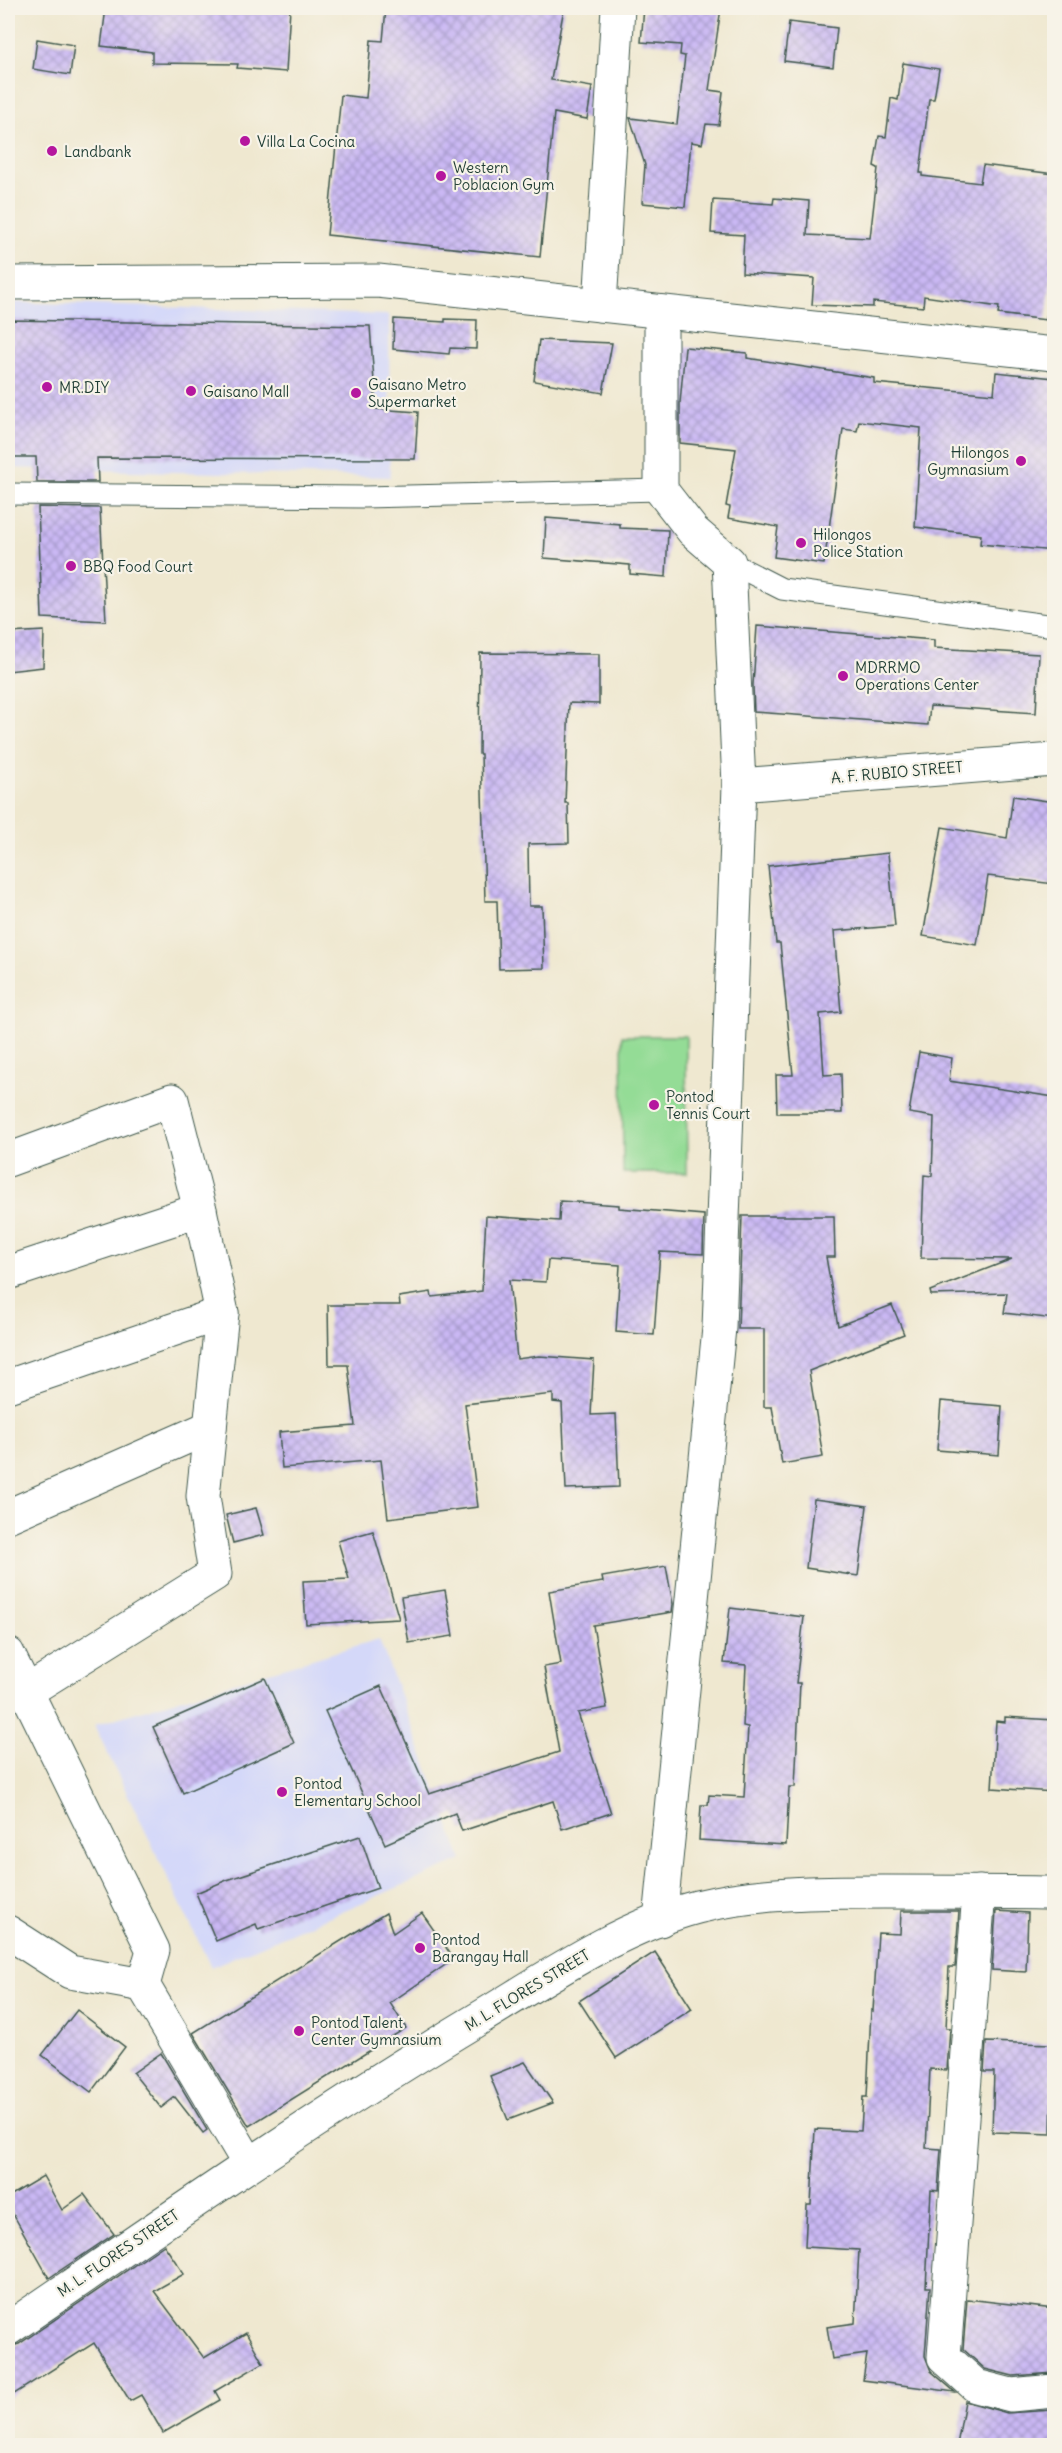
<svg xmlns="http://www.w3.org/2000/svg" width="1062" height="2453" viewBox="0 0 1062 2453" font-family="Delius,sans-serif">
<defs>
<pattern id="building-cross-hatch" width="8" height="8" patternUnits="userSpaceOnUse" patternTransform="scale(1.5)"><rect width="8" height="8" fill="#cab8f4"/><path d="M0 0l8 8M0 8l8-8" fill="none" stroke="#a397c6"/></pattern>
</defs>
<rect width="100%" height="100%" fill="#f7f3e8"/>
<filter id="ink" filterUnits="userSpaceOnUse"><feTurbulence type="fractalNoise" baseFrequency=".0167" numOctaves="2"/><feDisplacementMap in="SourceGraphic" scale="12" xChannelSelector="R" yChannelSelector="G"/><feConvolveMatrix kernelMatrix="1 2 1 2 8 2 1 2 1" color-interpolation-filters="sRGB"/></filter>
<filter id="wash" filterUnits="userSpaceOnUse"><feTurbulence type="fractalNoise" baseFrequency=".008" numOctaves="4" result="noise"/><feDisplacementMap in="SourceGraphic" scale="24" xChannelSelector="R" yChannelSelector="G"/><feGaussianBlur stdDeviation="1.35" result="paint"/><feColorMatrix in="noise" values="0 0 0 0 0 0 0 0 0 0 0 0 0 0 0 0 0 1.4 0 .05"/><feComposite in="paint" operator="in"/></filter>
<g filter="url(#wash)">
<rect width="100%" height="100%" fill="#efe8d0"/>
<!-- built -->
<g fill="#d4d8f9">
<path d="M 8,302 L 389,315 L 390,477 L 8,468 Z"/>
<path d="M 379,1639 L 462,1860 L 211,1967 L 94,1725 Z"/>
</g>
<!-- pitch -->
<path fill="#94dc96" stroke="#5a8c65" stroke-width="1.5" d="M 622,1036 L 686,1036 L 687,1173 L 623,1173 Z"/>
<g id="blocks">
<!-- building -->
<g fill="url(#building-cross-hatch)">
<path d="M 106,8 L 290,8 L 286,72 L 237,68 L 238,64 L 152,63 L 152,52 L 101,46 Z"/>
<path d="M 386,8 L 564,8 L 551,80 L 592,87 L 587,119 L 554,113 L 540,257 L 327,235 L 341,95 L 366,98 L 371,40 L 383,41 Z"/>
<path d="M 644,8 L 721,8 L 709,90 L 723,92 L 719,125 L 706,124 L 702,144 L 691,142 L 685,207 L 642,203 L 645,165 L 630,118 L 677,124 L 685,56 L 680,55 L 681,45 L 641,42 Z"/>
<path d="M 789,22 L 837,28 L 833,67 L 784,61 Z"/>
<path d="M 37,39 L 74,45 L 70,75 L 33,69 Z"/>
<path d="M 903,63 L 939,69 L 934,99 L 929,99 L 920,173 L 922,173 L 922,176 L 980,183 L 983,165 L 1054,174 L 1054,257 L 1046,320 L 998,314 L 999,307 L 924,296 L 923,307 L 873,302 L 873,307 L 812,305 L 814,278 L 742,273 L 744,235 L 711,233 L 713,200 L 773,204 L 774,198 L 809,201 L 807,235 L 870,238 L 878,168 L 874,166 L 879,136 L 886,137 L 891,98 L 898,100 Z"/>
<path d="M 394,319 L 445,322 L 445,319 L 477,320 L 476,349 L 450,348 L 449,354 L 393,349 Z"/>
<path d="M 8,320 L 370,326 L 376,409 L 418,412 L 415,459 L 97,458 L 98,482 L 37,482 L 36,457 L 8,457 Z"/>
<path d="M 539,340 L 612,343 L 603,393 L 534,381 Z"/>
<path d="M 685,347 L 747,353 L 747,358 L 874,378 L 874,383 L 994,394 L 996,372 L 1054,378 L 1054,551 L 980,544 L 981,535 L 915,527 L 921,428 L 859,421 L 857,431 L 843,429 L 824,564 L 774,557 L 778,527 L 728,518 L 730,507 L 726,506 L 736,449 L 680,443 L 680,403 Z"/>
<path d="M 38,507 L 100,508 L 106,621 L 42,618 Z"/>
<path d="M 546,518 L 620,524 L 620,528 L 668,530 L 666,577 L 630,574 L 630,565 L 544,558 Z"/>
<path d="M 757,626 L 934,640 L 934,648 L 1039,654 L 1036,713 L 930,706 L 928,725 L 754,712 L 753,685 Z"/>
<path d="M 44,631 L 43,667 L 8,671 L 8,633 Z"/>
<path d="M 480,653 L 599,654 L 599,704 L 569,703 L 565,803 L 568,803 L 569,843 L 528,844 L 529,906 L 542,906 L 544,968 L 499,969 L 497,901 L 485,901 L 481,754 L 479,754 Z"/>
<path d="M 1013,796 L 1054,802 L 1054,884 L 988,876 L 977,945 L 923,936 L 942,827 L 1007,838 Z"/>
<path d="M 888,853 L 895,926 L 834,931 L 841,1012 L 820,1014 L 824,1075 L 841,1074 L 842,1113 L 777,1113 L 776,1075 L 793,1075 L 780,943 L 776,943 L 768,866 Z"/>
<path d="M 919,1052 L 952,1058 L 949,1081 L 1054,1097 L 1054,1319 L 1004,1313 L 1007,1293 L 931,1295 L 930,1291 L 1012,1259 L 921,1258 L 924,1175 L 932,1176 L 934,1117 L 909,1113 Z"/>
<path d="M 560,1201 L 619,1205 L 619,1208 L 704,1215 L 703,1254 L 660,1252 L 654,1335 L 616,1332 L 620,1265 L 548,1260 L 546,1282 L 509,1280 L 517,1359 L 539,1356 L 594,1360 L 591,1415 L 616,1414 L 619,1487 L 566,1489 L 562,1403 L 553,1402 L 553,1394 L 465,1404 L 478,1507 L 388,1518 L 381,1460 L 282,1468 L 279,1432 L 355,1426 L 348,1365 L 329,1365 L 328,1305 L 400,1305 L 399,1297 L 431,1292 L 432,1297 L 482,1291 L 486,1216 L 559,1221 Z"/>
<path d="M 742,1216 L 834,1216 L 835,1257 L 826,1257 L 838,1326 L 892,1305 L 904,1334 L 809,1371 L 823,1457 L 782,1464 L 772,1407 L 764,1407 L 764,1329 L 738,1329 Z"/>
<path d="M 941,1401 L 1002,1406 L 999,1455 L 937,1450 Z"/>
<path d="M 814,1499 L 867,1506 L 858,1576 L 806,1568 Z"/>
<path d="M 256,1508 L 264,1535 L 233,1543 L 226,1515 Z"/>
<path d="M 373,1531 L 399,1619 L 306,1624 L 303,1581 L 349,1579 L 338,1541 Z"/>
<path d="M 666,1566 L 673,1604 L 672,1612 L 593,1625 L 607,1708 L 578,1713 L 611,1813 L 562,1829 L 553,1801 L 462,1831 L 455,1813 L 385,1844 L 325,1711 L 381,1686 L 429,1794 L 559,1752 L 544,1667 L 561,1664 L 549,1591 L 603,1582 L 602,1577 Z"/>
<path d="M 445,1590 L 453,1636 L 409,1643 L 401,1597 Z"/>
<path d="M 730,1608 L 804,1617 L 796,1683 L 800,1683 L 795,1787 L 789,1787 L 786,1845 L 699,1840 L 701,1805 L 708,1805 L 709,1795 L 744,1797 L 748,1727 L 743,1726 L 746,1665 L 724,1663 Z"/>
<path d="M 265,1678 L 294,1743 L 183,1793 L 153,1727 Z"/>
<path d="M 1005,1717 L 1054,1720 L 1054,1792 L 992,1788 L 996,1721 L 1005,1722 Z"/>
<path d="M 360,1836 L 378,1888 L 258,1929 L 256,1924 L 216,1941 L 196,1893 L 227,1880 Z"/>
<path d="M 901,1911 L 959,1911 L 955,1967 L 949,1967 L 946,2028 L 950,2028 L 947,2070 L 930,2069 L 926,2148 L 941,2149 L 938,2191 L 931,2190 L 926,2287 L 930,2287 L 925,2356 L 931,2371 L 955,2392 L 863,2380 L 867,2354 L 832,2359 L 827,2327 L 855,2323 L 859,2250 L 805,2247 L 807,2205 L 811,2205 L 815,2129 L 861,2131 L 863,2097 L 867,2097 L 871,2010 L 873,2011 L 878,1933 L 900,1934 Z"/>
<path d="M 996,1911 L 1028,1913 L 1026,1972 L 992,1970 Z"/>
<path d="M 386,1913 L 393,1933 L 422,1913 L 454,1959 L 390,2003 L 406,2028 L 249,2126 L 193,2033 Z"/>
<path d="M 655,1952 L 692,2009 L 616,2058 L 579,2001 Z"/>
<path d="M 77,2010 L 125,2047 L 91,2092 L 42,2055 Z"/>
<path d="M 986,2042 L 1053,2044 L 1051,2134 L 992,2132 L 994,2072 L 984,2072 Z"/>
<path d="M 161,2053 L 207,2130 L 203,2133 L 175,2097 L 161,2108 L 133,2073 Z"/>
<path d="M 525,2062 L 553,2103 L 508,2120 L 490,2076 Z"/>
<path d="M 43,2176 L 62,2210 L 84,2194 L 114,2234 L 49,2278 L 8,2205 L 8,2197 Z"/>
<path d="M 164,2245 L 184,2274 L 154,2291 L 204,2358 L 246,2333 L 263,2363 L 215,2391 L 220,2400 L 163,2433 L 141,2395 L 130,2401 L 94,2343 L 8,2398 L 8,2347 L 19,2344 Z"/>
<path d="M 967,2299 L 1054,2309 L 1054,2373 L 1013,2376 L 985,2369 L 963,2349 Z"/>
<path d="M 965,2401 L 1007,2413 L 1054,2410 L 1054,2445 L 957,2445 Z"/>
</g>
</g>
</g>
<g filter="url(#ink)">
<use href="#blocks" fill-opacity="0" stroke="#3e574b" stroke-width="1.5"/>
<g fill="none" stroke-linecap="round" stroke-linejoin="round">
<defs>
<g id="service">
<path d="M 8,494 L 363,497 L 661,490"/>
<path d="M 729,562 L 782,589 L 1054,626"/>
</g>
<g id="minor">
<path d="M 8,283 L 378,281 L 1054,354"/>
<path d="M 600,305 L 618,8"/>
<path d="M 739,785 L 1054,760"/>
<path d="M 8,1160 L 172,1100 L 200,1210 L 222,1313 L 203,1496 L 215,1574 L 26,1692"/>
<path d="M 8,1273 L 200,1210"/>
<path d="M 8,1386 L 222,1313"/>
<path d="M 8,1516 L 210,1427"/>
<path d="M 8,1654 L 153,1950 L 143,1985"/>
<path d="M 979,1892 L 944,2357 L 976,2386 L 1011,2395 L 1054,2391"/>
<path d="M 660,1920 L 719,1328 L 739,785 L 729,562 L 693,531 L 661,490 L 661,312"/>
<path d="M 8,1932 L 70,1972 L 143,1985 L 249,2164"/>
</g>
<path id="tertiary" d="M 8,2329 C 163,2223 317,2116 478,2019 C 548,1977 618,1928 697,1907 C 758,1892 822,1892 884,1892 C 941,1892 998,1892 1054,1893"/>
</defs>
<!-- service casing -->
<use href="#service" stroke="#3e574b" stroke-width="23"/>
<!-- minor casing -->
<use href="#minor" stroke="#3e574b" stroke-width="35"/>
<!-- tertiary casing -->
<use href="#tertiary" stroke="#3e574b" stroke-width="35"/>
<!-- service -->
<use href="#service" stroke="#fff" stroke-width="21"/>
<!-- minor -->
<use href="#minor" stroke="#fff" stroke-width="33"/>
<!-- tertiary -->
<use href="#tertiary" stroke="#fff" stroke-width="33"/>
</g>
</g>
<!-- markers -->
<g fill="#b5179e" stroke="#f7f3e8" stroke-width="2">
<circle cx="245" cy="141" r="6"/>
<circle cx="52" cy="151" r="6"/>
<circle cx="441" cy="176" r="6"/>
<circle cx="47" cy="387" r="6"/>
<circle cx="191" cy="391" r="6"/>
<circle cx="356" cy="393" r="6"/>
<circle cx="1021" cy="461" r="6"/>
<circle cx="801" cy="543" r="6"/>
<circle cx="71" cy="566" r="6"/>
<circle cx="843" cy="676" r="6"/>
<circle cx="654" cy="1105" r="6"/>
<circle cx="282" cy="1792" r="6"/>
<circle cx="420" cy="1948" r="6"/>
<circle cx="299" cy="2031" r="6"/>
</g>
<g text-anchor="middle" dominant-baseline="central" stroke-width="4.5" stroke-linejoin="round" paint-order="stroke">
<!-- poi labels -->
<g font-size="15" fill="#1f3d34" stroke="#f7f3e8" text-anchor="start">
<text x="257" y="141">Villa La Cocina</text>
<text x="64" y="151">Landbank</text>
<text x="453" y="167">Western<tspan x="453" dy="17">Poblacion Gym</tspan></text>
<text x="368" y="384">Gaisano Metro<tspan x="368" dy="17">Supermarket</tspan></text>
<text x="59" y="387">MR.DIY</text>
<text x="203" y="391">Gaisano Mall</text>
<text x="1009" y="452" text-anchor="end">Hilongos<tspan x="1009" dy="17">Gymnasium</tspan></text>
<text x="813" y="534">Hilongos<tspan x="813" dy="17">Police Station</tspan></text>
<text x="83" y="566">BBQ Food Court</text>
<text x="855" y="667">MDRRMO<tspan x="855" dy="17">Operations Center</tspan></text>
<text x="666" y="1096">Pontod<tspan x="666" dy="17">Tennis Court</tspan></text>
<text x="294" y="1783">Pontod<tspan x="294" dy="17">Elementary School</tspan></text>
<text x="432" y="1939">Pontod<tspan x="432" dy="17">Barangay Hall</tspan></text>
<text x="311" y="2022">Pontod Talent<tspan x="311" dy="17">Center Gymnasium</tspan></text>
</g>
<!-- street labels -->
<g font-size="15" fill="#1f3d34" stroke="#f7f3e8">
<text transform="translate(897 772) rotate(-5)">A. F. RUBIO STREET</text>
<text transform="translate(527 1990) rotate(-31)">M. L. FLORES STREET</text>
<text transform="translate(118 2253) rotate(-34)">M. L. FLORES STREET</text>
</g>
</g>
<!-- margin -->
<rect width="1062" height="2453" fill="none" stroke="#f7f3e8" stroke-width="30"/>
</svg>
